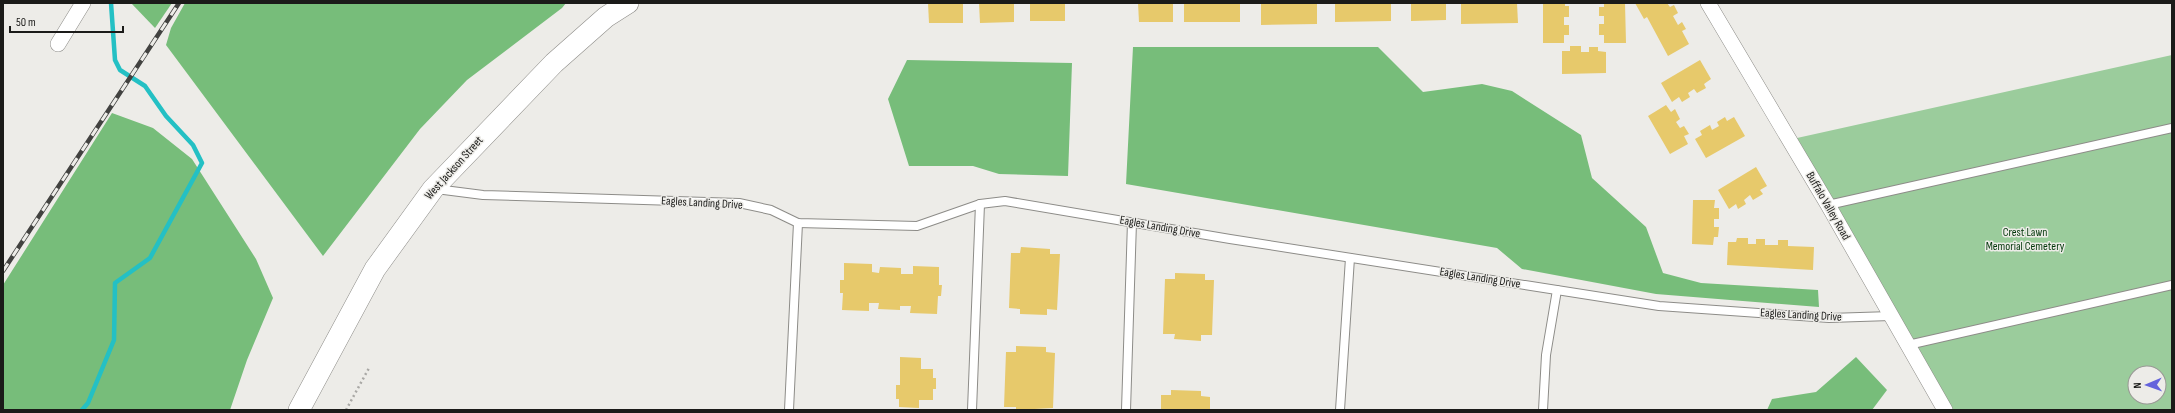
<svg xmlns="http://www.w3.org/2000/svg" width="2175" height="413" viewBox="0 0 2175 413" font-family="'Sofia Sans Condensed',sans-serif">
<rect width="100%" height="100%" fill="#edece8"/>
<!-- green -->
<path fill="#9bcc9c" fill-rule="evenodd" d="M 2172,55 L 2172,410 L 1953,410 L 1797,138 ZM 2135,373 L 2159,373 L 2159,397 L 2135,397 Z"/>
<!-- forest -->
<g fill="#77bd7a">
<path d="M 131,3 L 172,3 L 155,28 Z"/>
<path d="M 185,3 L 566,3 L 562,8 L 467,80 L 420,129 L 323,256 L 166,45 L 171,28 Z"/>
<path d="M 1133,47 L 1378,47 L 1423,92 L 1482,84 L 1512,91 L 1581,135 L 1592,178 L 1646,227 L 1663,273 L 1701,283 L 1818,290 L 1819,307 L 1656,294 L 1522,269 L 1497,248 L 1126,184 Z"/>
<path d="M 907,60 L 1072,63 L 1068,176 L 999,174 L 973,166 L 909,166 L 888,99 Z"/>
<path d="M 112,113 L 153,128 L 192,159 L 256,259 L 273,298 L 247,360 L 230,410 L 3,410 L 3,285 Z"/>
<path d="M 1856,357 L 1887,390 L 1872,410 L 1767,410 L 1772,399 L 1816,392 Z"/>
</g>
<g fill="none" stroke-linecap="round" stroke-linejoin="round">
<!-- stream -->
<path stroke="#24c0c4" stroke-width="4.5" d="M 82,410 L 88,403 L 114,340 L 115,283 L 150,258 L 202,163 L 193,145 L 166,116 L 145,86 L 120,70 L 115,60 L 111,3"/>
</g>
<!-- building -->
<g fill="#e7c96b">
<path d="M 928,3 L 963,3 L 963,23 L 929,23 Z"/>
<path d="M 979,3 L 1014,3 L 1014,22 L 980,23 Z"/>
<rect x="1030" y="3" width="35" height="18"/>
<path d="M 1138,3 L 1173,3 L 1173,22 L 1139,22 Z"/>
<rect x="1184" y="3" width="56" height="19"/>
<path d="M 1261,3 L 1317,3 L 1317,24 L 1261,25 Z"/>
<path d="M 1335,3 L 1391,3 L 1391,21 L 1335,22 Z"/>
<path d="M 1411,3 L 1446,3 L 1446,20 L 1411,21 Z"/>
<path d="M 1461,3 L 1517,3 L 1518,23 L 1461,24 Z"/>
<path d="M 1543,3 L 1565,3 L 1565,6 L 1569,6 L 1569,17 L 1564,17 L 1564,25 L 1569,25 L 1569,35 L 1564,35 L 1564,43 L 1543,43 Z"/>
<path d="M 1604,3 L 1625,3 L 1626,43 L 1604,43 L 1604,35 L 1599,35 L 1599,24 L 1604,24 L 1604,16 L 1599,16 L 1599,7 L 1604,7 Z"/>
<path d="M 1635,3 L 1667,3 L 1670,7 L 1674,5 L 1678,13 L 1673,16 L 1678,25 L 1682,22 L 1686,29 L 1682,31 L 1689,44 L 1668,56 L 1647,17 L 1644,19 Z"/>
<path d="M 1570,46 L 1581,46 L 1581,52 L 1589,52 L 1589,47 L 1598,47 L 1598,51 L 1606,52 L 1606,73 L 1562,74 L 1562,51 L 1570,51 Z"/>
<path d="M 1700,60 L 1711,79 L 1704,84 L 1706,88 L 1697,93 L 1694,89 L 1688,93 L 1690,97 L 1682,102 L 1679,97 L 1672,102 L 1661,83 Z"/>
<path d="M 1666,105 L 1671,112 L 1675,109 L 1680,119 L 1676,122 L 1680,128 L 1684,126 L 1689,134 L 1684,136 L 1688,144 L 1670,154 L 1648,116 Z"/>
<path d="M 1725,117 L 1727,121 L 1734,117 L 1745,136 L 1706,158 L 1695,139 L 1702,135 L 1700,131 L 1710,125 L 1712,130 L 1719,126 L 1717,122 Z"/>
<path d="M 1756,167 L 1767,186 L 1760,190 L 1763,194 L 1753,200 L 1750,195 L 1744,200 L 1746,204 L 1738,209 L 1736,204 L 1729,209 L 1718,190 Z"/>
<path d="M 1693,200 L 1715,200 L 1714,208 L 1719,208 L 1719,219 L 1714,219 L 1714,227 L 1719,227 L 1718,237 L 1714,237 L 1713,245 L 1692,244 Z"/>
<path d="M 1737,238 L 1748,238 L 1748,244 L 1756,244 L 1756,239 L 1765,239 L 1765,245 L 1778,245 L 1778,240 L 1788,240 L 1788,246 L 1814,247 L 1813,270 L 1727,265 L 1728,242 L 1736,242 Z"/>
<path d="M 1021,247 L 1050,249 L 1050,254 L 1060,254 L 1057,310 L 1047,309 L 1047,315 L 1020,314 L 1020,309 L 1009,308 L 1011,253 L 1020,253 Z"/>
<path d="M 844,263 L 872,264 L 872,272 L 879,273 L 880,267 L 901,268 L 901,274 L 913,274 L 913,266 L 939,267 L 939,285 L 942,285 L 941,296 L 938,296 L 937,314 L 910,313 L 911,306 L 900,306 L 900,310 L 878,309 L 879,303 L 869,303 L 869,311 L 842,310 L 843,293 L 840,293 L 840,280 L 844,280 Z"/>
<path d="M 1175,273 L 1205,274 L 1205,280 L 1214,280 L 1212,335 L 1201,335 L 1201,341 L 1174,339 L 1175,334 L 1163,334 L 1165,279 L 1175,279 Z"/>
<path d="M 1016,346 L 1046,347 L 1046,352 L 1055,353 L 1053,408 L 1016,410 L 1016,407 L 1004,407 L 1006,352 L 1016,352 Z"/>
<path d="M 900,357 L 921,358 L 921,369 L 933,369 L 933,378 L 936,378 L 936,389 L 933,389 L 933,400 L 919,400 L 919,408 L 899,407 L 899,399 L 896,399 L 896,385 L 900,385 Z"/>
<path d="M 1171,390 L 1201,391 L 1201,396 L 1210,397 L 1210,410 L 1161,410 L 1161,395 L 1171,395 Z"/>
</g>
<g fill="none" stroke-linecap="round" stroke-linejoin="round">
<defs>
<g id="lane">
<path d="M 436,189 L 483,195 L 739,203 L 771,210 L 798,223 L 917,226 L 980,204 L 1005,201 L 1230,239 L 1659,306 L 1829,318 L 1891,316"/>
<path d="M 1828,205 L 2172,128"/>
<path d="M 1908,345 L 2172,285"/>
<path d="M 789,410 L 798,223"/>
<path d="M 972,410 L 980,204"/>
<path d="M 1126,410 L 1132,222"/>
<path d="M 1340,410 L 1350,258"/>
<path d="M 1543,410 L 1546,355 L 1557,290"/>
</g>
<g id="street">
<path d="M 1708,3 L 1828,205 L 1945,410"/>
<path d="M 58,44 L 83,3"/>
</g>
<path id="secondary" d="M 299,410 L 375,269 L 433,189 L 554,63 L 606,17 L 628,3"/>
</defs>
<!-- lane casing -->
<use href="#lane" stroke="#8d8c88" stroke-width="10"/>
<!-- street casing -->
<use href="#street" stroke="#8d8c88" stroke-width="16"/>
<!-- secondary casing -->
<use href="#secondary" stroke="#8d8c88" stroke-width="22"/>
<!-- path -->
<path stroke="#a9a8a5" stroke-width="2.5" stroke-dasharray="2 3" stroke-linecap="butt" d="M 346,410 L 369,368"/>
<!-- lane -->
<use href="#lane" stroke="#fff" stroke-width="8"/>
<!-- street -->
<use href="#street" stroke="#fff" stroke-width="15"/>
<!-- secondary -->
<use href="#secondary" stroke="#fff" stroke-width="21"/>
<defs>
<path id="rail" d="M 3,271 L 179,3"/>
</defs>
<!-- rail casing -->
<use href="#rail" stroke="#424240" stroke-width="4.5"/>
<!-- rail -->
<use href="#rail" stroke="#edece8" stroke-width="3" stroke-dasharray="9" stroke-linecap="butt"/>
</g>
<g text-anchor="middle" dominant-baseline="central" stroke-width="3" stroke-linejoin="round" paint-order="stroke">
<!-- street labels -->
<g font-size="12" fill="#1b1b19" stroke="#edece8">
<text transform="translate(454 168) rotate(-48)">West Jackson Street</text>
<text transform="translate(702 203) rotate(3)">Eagles Landing Drive</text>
<text transform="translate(1828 206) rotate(60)">Buffalo Valley Road</text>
<text transform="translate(1160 227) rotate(10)">Eagles Landing Drive</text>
<text transform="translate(1480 278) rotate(9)">Eagles Landing Drive</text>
<text transform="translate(1801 315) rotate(3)">Eagles Landing Drive</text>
</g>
<!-- park labels -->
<g font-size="12" fill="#02370a" stroke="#edece8">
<text x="2025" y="232">Crest Lawn<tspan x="2025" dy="14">Memorial Cemetery</tspan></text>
</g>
</g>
<!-- border -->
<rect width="2175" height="413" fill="none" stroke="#1b1b19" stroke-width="8"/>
<!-- north arrow -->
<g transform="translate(2147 385) rotate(268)"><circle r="19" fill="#edece8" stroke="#999895"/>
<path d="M0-3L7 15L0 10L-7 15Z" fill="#6463dc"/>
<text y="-6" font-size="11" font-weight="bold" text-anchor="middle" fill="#1b1b19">N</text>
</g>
<!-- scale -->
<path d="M10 26v6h113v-6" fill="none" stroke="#1b1b19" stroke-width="2"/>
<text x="16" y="26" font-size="12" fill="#1b1b19" stroke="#edece8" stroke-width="3" paint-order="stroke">50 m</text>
</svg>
